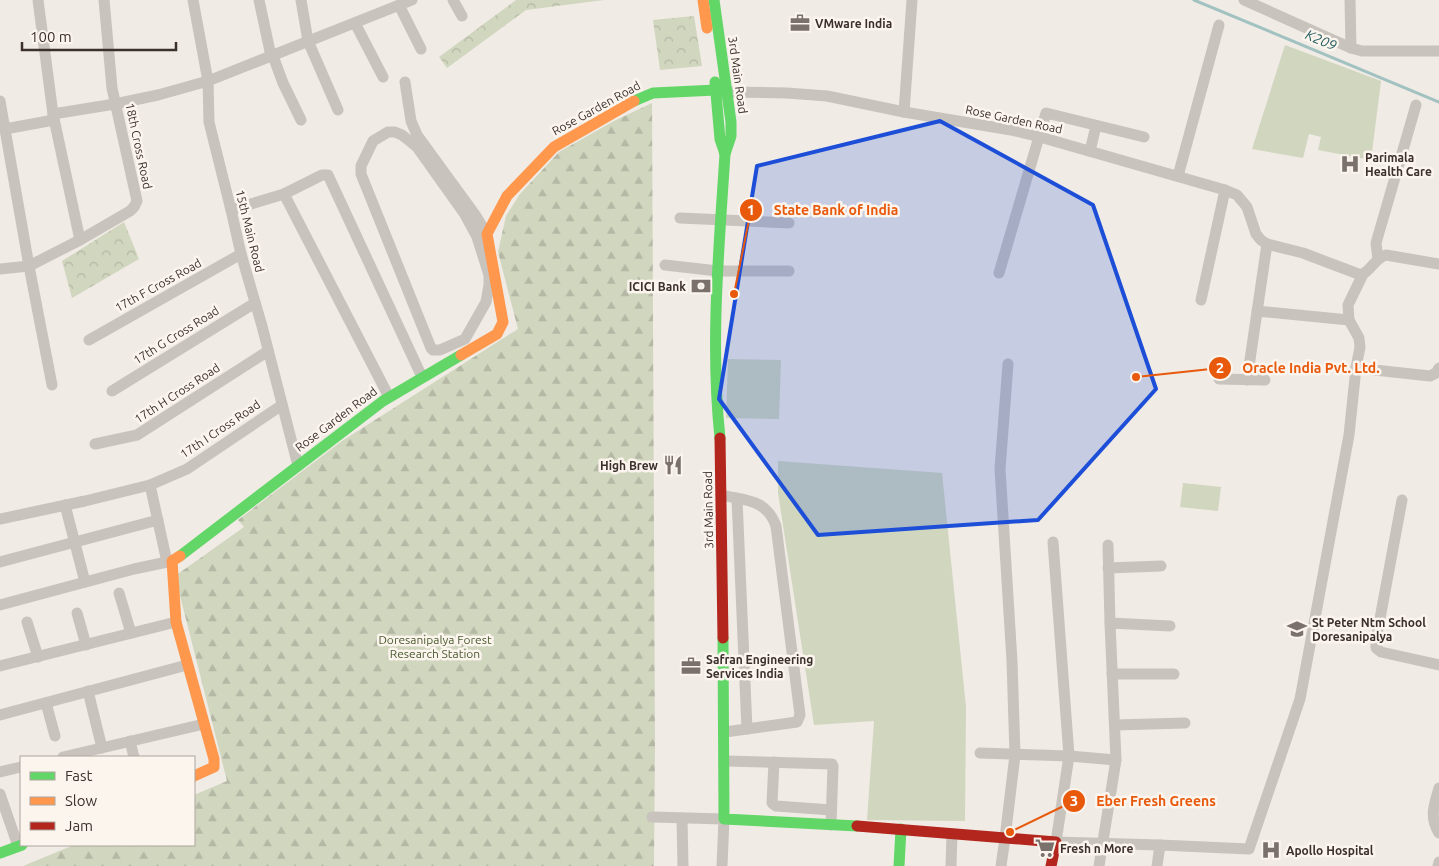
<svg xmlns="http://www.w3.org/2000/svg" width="1439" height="866" viewBox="0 0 1439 866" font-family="Ubuntu,sans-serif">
<defs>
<pattern id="forest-firs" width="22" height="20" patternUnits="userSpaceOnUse" patternTransform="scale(1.25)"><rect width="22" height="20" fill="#d1d6bf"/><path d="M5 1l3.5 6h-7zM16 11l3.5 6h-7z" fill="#b4b8a4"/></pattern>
<pattern id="park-crowns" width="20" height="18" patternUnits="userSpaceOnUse" patternTransform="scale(1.25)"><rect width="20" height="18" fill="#d1d6bf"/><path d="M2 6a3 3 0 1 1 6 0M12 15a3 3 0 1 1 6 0" fill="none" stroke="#b4b8a4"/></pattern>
</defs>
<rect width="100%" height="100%" fill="#f0ebe5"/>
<!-- green -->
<g fill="#d1d6bf">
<path d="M 1285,45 L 1381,81 L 1371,160 L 1318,150 L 1321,137 L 1309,134 L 1303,158 L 1252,149 Z"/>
<path d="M 728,359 L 781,360 L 779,419 L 726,418 Z"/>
<path d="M 778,461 L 942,473 L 966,707 L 965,821 L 867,820 L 874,721 L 814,725 L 778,493 Z"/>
<path d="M 1183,483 L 1221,487 L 1218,511 L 1180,507 Z"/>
</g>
<!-- forest -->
<path fill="url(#forest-firs)" d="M 652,103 L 655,746 L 654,866 L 23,866 L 74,845 L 194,845 L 194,795 L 227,781 L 175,576 L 244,527 L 238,520 L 342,441 L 518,329 L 498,252 L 506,216 L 520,194 L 559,152 L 614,121 Z"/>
<!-- park -->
<g fill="url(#park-crowns)">
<path d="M 516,0 L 604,0 L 526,10 L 447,68 L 439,57 Z"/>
<path d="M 694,16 L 702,66 L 660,70 L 653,20 Z"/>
<path d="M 124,222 L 139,259 L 72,298 L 62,261 Z"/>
</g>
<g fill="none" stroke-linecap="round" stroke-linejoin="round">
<!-- stream -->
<path stroke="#a1c2c1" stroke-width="3" d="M 1194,0 L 1439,102"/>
<!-- street -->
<g stroke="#c9c3be" stroke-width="11">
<path d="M 38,0 L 53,114 L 80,240"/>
<path d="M 193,0 L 208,81 L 209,122 L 231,210 L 241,254 L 262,326 L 298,466"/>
<path d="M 259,0 L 271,56 L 273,56 L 283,83 L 301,120"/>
<path d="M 301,0 L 308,41 L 338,110"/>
<path d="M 453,0 L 462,16"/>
<path d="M 1244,0 L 1351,48 L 1362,51 L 1439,51"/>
<path d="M 1350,0 L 1351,48"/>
<path d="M 399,5 L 421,49"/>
<path d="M 355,23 L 383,77"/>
<path d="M 405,82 L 411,121 L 417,135 L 476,216 L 487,234 L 477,237 L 464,213 L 417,147 L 402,135 L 395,132 L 388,132 L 373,141 L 361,166 L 361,174 L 431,348 L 433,350 L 440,350 L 465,339 L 486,302 L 489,285 L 489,275 L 477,237"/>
<path d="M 727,92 L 787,93 L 827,96 L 904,112 L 1011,130 L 1040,137 L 1225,190 L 1237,195 L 1247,207 L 1256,234 L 1261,240 L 1267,244 L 1303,253 L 1361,275 C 1371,271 1375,258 1386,255 L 1439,264"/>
<path d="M 0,101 L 29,266 L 52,385"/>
<path d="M 904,112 L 912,0"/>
<path d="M 53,114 L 115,104 L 158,95 L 208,81 L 412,0"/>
<path d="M 5,129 L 54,120"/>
<path d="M 1090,151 L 1096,126"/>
<path d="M 1178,176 L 1219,25"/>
<path d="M 284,194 L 389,397"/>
<path d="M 231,210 L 284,194 L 322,175 L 328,175 L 422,377"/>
<path d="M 680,218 L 789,223"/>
<path d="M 1378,259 L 1376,243 L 1416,105"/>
<path d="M 665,265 L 718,271 L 789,271"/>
<path d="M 0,269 L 29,266 L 80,240 L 130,211 L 134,207 L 137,201 L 112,88 L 104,0"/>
<path d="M 999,273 L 1046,113 L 1144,137"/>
<path d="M 1201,300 L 1225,190"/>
<path d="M 1257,311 L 1349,320"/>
<path d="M 89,340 L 241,254"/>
<path d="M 1356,368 L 1430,376 L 1436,373 L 1439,368"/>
<path d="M 1219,379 L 1265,380"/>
<path d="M 1247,380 L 1267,244"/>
<path d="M 112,391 L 255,303"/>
<path d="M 95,444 L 137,435 L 268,351"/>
<path d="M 722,495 C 747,501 766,499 776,526 L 800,715 L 797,722 L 725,732"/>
<path d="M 737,499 L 747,729"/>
<path d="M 1402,500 L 1376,640 L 1376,648 L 1381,652 L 1439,665"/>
<path d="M 65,505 L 85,582"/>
<path d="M 0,519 L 85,501 L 150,485"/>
<path d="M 1053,542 L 1069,756 L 1056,842 L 1160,845 L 1249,849 L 1300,699 L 1349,435 L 1356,368 L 1360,347 L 1359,338 L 1349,320 L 1348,305 L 1363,274"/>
<path d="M 0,562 L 158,520"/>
<path d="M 167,562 L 150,485 L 187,469 L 282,405"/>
<path d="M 1108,568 L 1161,566"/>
<path d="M 119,593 L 131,633"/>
<path d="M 0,605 L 134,569 L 172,561"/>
<path d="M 77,613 L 86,645"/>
<path d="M 27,622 L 38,657"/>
<path d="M 1110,623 L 1170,626"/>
<path d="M 0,666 L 176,622"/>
<path d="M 1112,674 L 1174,674"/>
<path d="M 88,691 L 102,748"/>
<path d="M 46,703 L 55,736"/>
<path d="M 0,715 L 187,665"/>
<path d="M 1115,725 L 1185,723"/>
<path d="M 130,741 L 134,757"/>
<path d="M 980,753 L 1069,756 L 1116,760"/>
<path d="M 63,757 L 204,724"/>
<path d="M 725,761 L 832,764 L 833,766 L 831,825"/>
<path d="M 774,762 L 772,803 L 776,806 L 831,810"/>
<path d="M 0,772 L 21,767"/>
<path d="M 1439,788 C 1434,805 1429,817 1439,833"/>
<path d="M 0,794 L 18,846"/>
<path d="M 652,817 L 724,819 L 722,866"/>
<path d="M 682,818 L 683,866"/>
<path d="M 951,866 L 952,834"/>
<path d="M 1001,866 L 1005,838 L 1015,755 L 1012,661 L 1000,469 L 1008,364"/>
<path d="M 1099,866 L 1116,760 L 1110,623 L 1108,545"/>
<path d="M 1157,866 L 1160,845"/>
<path d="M 1438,866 L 1439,862"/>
</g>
<!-- fast -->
<g stroke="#63d668" stroke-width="11">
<path d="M 714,0 L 731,122 L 731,136 L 725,154 C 719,248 710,344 720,438"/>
<path d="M 715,82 L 720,139 L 725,154"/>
<path d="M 634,101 L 653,93 L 716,90 L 727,92"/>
<path d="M 180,556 L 383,401 L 461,355"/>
<path d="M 723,638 L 724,819 L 857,826"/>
<path d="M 0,853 L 22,845"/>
<path d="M 899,866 L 901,829"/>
</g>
<!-- slow -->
<g stroke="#ff974d" stroke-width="11">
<path d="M 703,0 L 707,28"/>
<path d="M 461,355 L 497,334 L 503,322 L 487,234 L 507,196 L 554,147 L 634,101"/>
<path d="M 180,556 L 172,561 L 176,622 L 214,759 L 214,767 L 194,776"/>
</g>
<!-- jam -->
<g stroke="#b3261e" stroke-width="11">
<path d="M 720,438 L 723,638"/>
<path d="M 857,826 L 1056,842 L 1051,866"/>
</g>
</g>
<!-- marked area -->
<path fill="#1d4ed8" fill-opacity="0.2" stroke="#1d4ed8" stroke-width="4" stroke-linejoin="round" d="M 940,121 L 1093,205 L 1156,389 L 1038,520 L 818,535 L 719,399 L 757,166 Z"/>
<!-- icons -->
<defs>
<symbol id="office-bare" viewBox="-9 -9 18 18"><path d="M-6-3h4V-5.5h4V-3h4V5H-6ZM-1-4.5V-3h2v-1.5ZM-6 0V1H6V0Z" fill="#7a716c" stroke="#fbf5ee" stroke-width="2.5" paint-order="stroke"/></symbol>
<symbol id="hospital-bare" viewBox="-9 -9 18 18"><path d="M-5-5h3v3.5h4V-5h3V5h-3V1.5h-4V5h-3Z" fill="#7a716c" stroke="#fbf5ee" stroke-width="2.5" paint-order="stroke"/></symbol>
<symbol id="bank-bare" viewBox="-9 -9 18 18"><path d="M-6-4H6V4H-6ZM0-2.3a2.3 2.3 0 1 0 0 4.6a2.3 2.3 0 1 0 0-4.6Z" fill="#7a716c" stroke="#fbf5ee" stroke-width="2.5" paint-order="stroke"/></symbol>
<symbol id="restaurant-bare" viewBox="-9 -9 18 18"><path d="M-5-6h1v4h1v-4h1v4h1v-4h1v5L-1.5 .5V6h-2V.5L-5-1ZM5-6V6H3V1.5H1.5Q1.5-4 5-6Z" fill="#7a716c" stroke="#fbf5ee" stroke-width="2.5" paint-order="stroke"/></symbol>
<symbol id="school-bare" viewBox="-9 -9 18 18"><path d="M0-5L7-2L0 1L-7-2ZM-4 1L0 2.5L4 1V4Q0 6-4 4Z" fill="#7a716c" stroke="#fbf5ee" stroke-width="2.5" paint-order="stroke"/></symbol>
<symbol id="supermarket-bare" viewBox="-9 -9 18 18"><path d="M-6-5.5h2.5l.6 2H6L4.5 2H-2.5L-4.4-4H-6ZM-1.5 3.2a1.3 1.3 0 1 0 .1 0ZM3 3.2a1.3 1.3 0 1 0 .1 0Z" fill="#7a716c" stroke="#fbf5ee" stroke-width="2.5" paint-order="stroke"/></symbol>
</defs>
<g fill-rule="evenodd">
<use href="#office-bare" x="786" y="9" width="28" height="28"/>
<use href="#hospital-bare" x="1336" y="150" width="28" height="28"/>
<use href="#bank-bare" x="687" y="272" width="28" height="28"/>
<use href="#restaurant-bare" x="659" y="451" width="28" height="28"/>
<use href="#school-bare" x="1283" y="615" width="28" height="28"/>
<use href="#office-bare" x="677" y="652" width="28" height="28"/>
<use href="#supermarket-bare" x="1031" y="834" width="28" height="28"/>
<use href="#hospital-bare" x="1257" y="836" width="28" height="28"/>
</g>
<g text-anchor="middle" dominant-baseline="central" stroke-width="5" stroke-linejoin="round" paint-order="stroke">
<!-- poi labels -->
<g font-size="12" font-weight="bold" fill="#3b302b" stroke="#fbf5ee" text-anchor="start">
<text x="815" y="23">VMware India</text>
<text x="1365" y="157">Parimala<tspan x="1365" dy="14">Health Care</tspan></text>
<text x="686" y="286" text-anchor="end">ICICI Bank</text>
<text x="658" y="465" text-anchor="end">High Brew</text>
<text x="1312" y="622">St Peter Ntm School<tspan x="1312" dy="14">Doresanipalya</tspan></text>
<text x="706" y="659">Safran Engineering<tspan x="706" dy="14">Services India</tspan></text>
<text x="1060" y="848">Fresh n More</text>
<text x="1286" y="850">Apollo Hospital</text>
</g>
<!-- street labels -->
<g font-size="12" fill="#3b302b" stroke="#fbf5ee">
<text transform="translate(738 75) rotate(82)">3rd Main Road</text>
<text transform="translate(596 108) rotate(-29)">Rose Garden Road</text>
<text transform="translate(1014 119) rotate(12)">Rose Garden Road</text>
<text transform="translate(139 146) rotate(78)">18th Cross Road</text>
<text transform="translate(250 231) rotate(76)">15th Main Road</text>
<text transform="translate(158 285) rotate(-29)">17th F Cross Road</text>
<text transform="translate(176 335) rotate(-32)">17th G Cross Road</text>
<text transform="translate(177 393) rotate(-33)">17th H Cross Road</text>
<text transform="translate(336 419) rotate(-37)">Rose Garden Road</text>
<text transform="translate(220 429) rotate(-34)">17th I Cross Road</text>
<text transform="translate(708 510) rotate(-91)">3rd Main Road</text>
</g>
<!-- park labels -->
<g font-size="12" fill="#4a5a2e" stroke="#fbf5ee">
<text x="435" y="639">Doresanipalya Forest<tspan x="435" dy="14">Research Station</tspan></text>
</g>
<!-- water labels -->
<g font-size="14" font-style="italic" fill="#1f5a5e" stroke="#fbf5ee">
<text transform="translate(1321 40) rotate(23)">K209</text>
</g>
</g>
<!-- callouts -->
<path fill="none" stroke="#e8590c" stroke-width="2" d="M734 294L751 210M1136 377L1220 368M1010 832L1074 801"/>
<g fill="#e8590c" stroke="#fbf5ee" stroke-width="2">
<circle cx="734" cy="294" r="5"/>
<circle cx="1136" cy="377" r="5"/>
<circle cx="1010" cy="832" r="5"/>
<circle cx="751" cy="210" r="12"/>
<circle cx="1220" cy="368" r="12"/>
<circle cx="1074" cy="801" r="12"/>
</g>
<g font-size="15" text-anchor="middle" font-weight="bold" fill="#fff">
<text x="751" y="215">1</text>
<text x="1220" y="373">2</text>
<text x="1074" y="806">3</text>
</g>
<g font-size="14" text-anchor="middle" font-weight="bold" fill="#e8590c" stroke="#fbf5ee" stroke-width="5" stroke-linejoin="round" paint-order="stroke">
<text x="836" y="215">State Bank of India</text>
<text x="1311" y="373">Oracle India Pvt. Ltd.</text>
<text x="1156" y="806">Eber Fresh Greens</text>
</g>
<!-- legend -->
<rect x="20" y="756" width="175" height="90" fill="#fbf5ee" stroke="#aea6a0"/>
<rect x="30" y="772" width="25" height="8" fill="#63d668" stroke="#aea6a0"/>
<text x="65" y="781" font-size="15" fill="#3b302b">Fast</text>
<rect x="30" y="797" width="25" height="8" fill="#ff974d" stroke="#aea6a0"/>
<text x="65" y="806" font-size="15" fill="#3b302b">Slow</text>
<rect x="30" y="822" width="25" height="8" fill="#b3261e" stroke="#aea6a0"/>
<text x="65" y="831" font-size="15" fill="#3b302b">Jam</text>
<!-- scale -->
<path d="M22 42v8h154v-8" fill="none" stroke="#3b302b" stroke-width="2.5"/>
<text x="30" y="42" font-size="15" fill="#3b302b" stroke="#fbf5ee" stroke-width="4" paint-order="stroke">100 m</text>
</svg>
